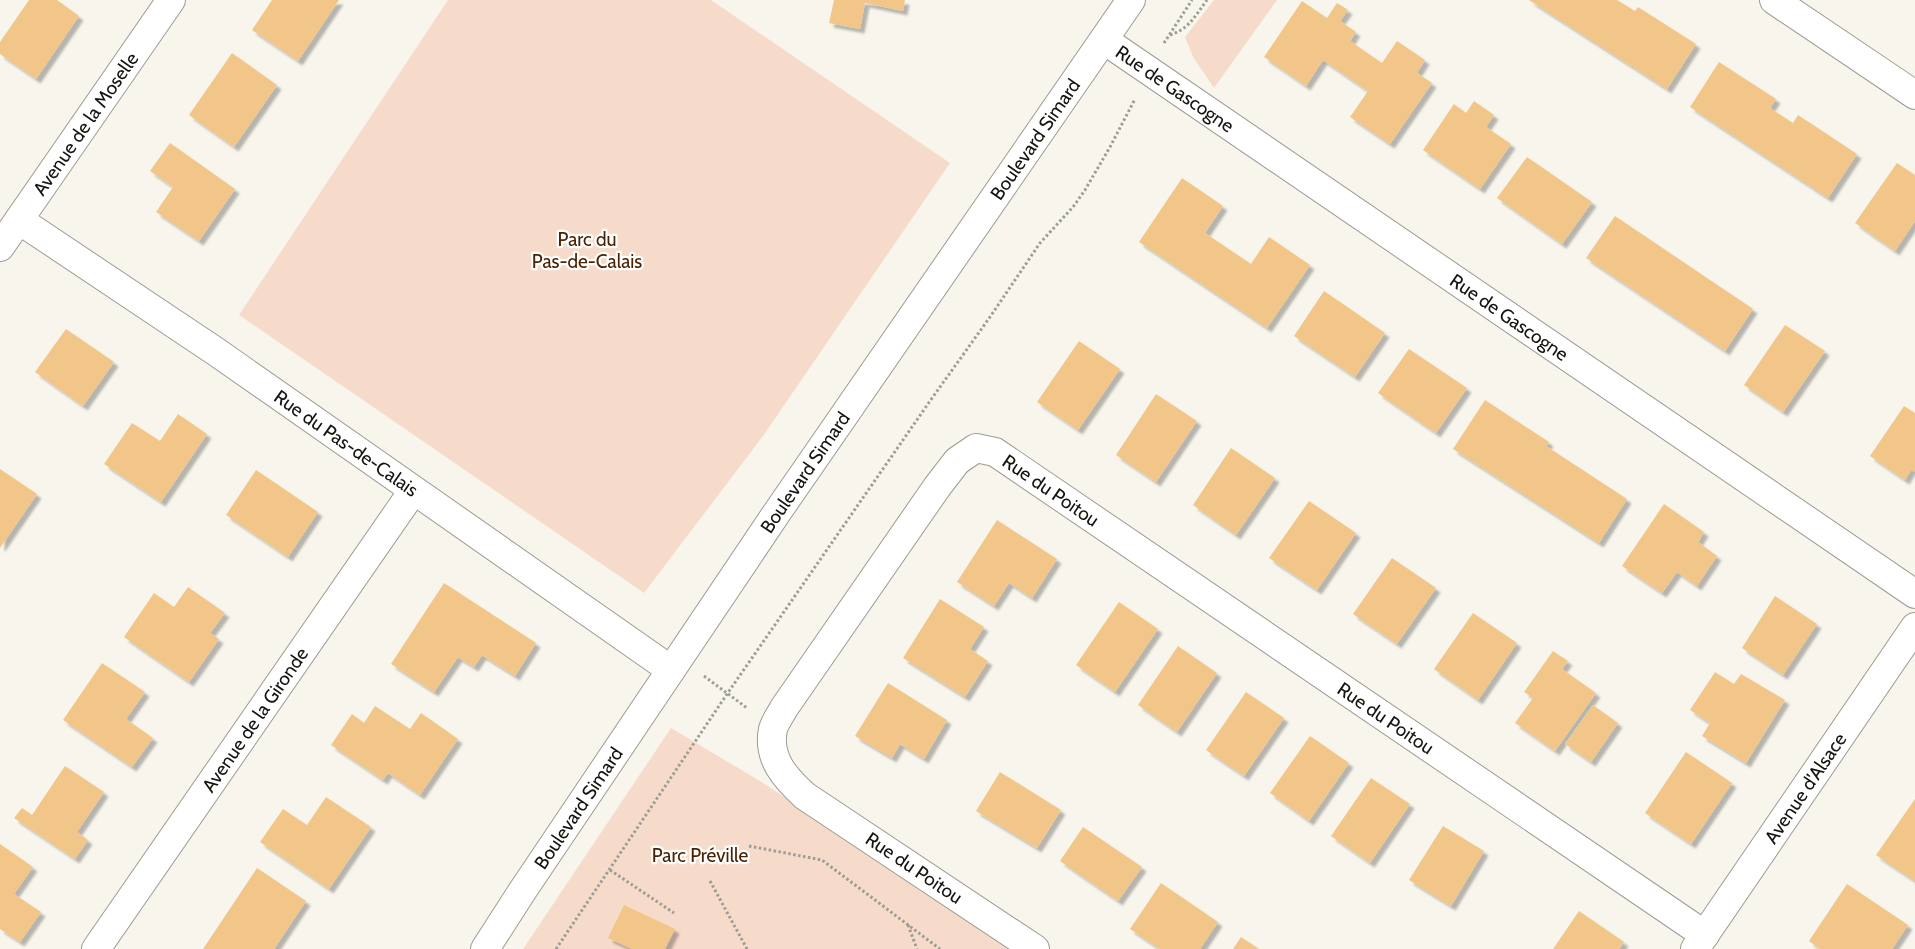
<svg xmlns="http://www.w3.org/2000/svg" width="1915" height="949" viewBox="0 0 1915 949" font-family="Cabin,sans-serif">
<defs>
<filter id="shadow"><feDropShadow dx="4.5" dy="4.5" stdDeviation="1" flood-color="#0004"/></filter>
</defs>
<rect width="100%" height="100%" fill="#f8f6ec"/>
<!-- green -->
<g fill="#f6dbcb">
<path d="M 448,0 L 711,0 L 950,163 L 763,436 L 644,593 L 239,315 Z"/>
<path d="M 1214,0 L 1277,0 L 1214,88 L 1193,57 L 1185,37 Z"/>
<path d="M 671,728 L 760,781 L 1014,949 L 523,949 Z"/>
</g>
<!-- building -->
<g fill="#f2c688" filter="url(#shadow)">
<path d="M 29,0 L 57,0 L 79,16 L 36,79 L 0,54 L 0,42 Z"/>
<path d="M 272,0 L 339,0 L 298,61 L 252,30 Z"/>
<path d="M 834,0 L 905,0 L 903,11 L 865,3 L 860,29 L 829,23 Z"/>
<path d="M 1529,0 L 1617,0 L 1635,11 L 1638,7 L 1696,44 L 1667,89 Z"/>
<path d="M 1302,1 L 1327,18 L 1337,3 L 1348,10 L 1340,21 L 1356,32 L 1350,41 L 1382,63 L 1397,41 L 1425,60 L 1417,73 L 1432,83 L 1390,144 L 1350,117 L 1368,91 L 1323,60 L 1306,86 L 1264,57 Z"/>
<path d="M 232,53 L 277,85 L 234,147 L 189,115 Z"/>
<path d="M 1719,62 L 1776,99 L 1770,108 L 1793,123 L 1798,115 L 1857,154 L 1828,198 L 1690,107 Z"/>
<path d="M 1474,101 L 1494,115 L 1486,127 L 1511,144 L 1480,189 L 1423,150 L 1454,104 L 1466,113 Z"/>
<path d="M 170,143 L 235,189 L 199,241 L 156,212 L 173,187 L 150,171 Z"/>
<path d="M 1527,157 L 1592,202 L 1562,244 L 1497,198 Z"/>
<path d="M 1897,163 L 1915,175 L 1915,221 L 1895,251 L 1855,223 Z"/>
<path d="M 1182,178 L 1223,206 L 1205,233 L 1251,264 L 1269,237 L 1310,265 L 1267,328 L 1139,242 Z"/>
<path d="M 1615,216 L 1753,309 L 1725,351 L 1586,258 Z"/>
<path d="M 1324,291 L 1385,333 L 1355,377 L 1294,336 Z"/>
<path d="M 1785,325 L 1825,351 L 1783,412 L 1744,385 Z"/>
<path d="M 66,329 L 114,362 L 83,406 L 35,372 Z"/>
<path d="M 1079,341 L 1120,369 L 1078,430 L 1037,402 Z"/>
<path d="M 1409,349 L 1467,388 L 1436,433 L 1378,393 Z"/>
<path d="M 1156,394 L 1197,421 L 1156,482 L 1116,455 Z"/>
<path d="M 1485,400 L 1549,442 L 1546,446 L 1627,499 L 1599,543 L 1453,449 Z"/>
<path d="M 1904,406 L 1915,413 L 1915,472 L 1911,470 L 1905,480 L 1870,456 Z"/>
<path d="M 178,414 L 207,434 L 161,502 L 104,464 L 132,423 L 160,441 Z"/>
<path d="M 1231,448 L 1275,478 L 1236,535 L 1193,505 Z"/>
<path d="M 0,469 L 37,494 L 0,548 Z"/>
<path d="M 256,470 L 318,512 L 288,557 L 226,515 Z"/>
<path d="M 1309,501 L 1356,533 L 1317,590 L 1269,558 Z"/>
<path d="M 1664,504 L 1704,532 L 1698,542 L 1717,556 L 1697,586 L 1677,572 L 1662,593 L 1622,566 Z"/>
<path d="M 997,520 L 1057,559 L 1032,598 L 1009,583 L 994,606 L 957,582 Z"/>
<path d="M 1392,558 L 1436,588 L 1397,644 L 1353,614 Z"/>
<path d="M 444,583 L 536,643 L 515,676 L 482,655 L 474,667 L 458,657 L 434,692 L 391,664 Z"/>
<path d="M 188,587 L 225,613 L 210,633 L 219,639 L 189,682 L 124,637 L 154,593 L 174,607 Z"/>
<path d="M 1775,596 L 1817,624 L 1783,675 L 1742,648 Z"/>
<path d="M 940,599 L 984,627 L 970,649 L 988,661 L 965,697 L 903,658 Z"/>
<path d="M 1119,602 L 1158,629 L 1115,692 L 1076,665 Z"/>
<path d="M 1473,613 L 1517,643 L 1478,700 L 1434,669 Z"/>
<path d="M 1178,646 L 1217,673 L 1177,732 L 1138,705 Z"/>
<path d="M 1553,651 L 1568,661 L 1562,669 L 1596,693 L 1555,751 L 1515,723 L 1533,698 L 1524,692 Z"/>
<path d="M 102,663 L 145,692 L 126,719 L 153,738 L 132,767 L 63,720 Z"/>
<path d="M 1715,672 L 1734,684 L 1741,674 L 1785,700 L 1746,763 L 1702,736 L 1710,723 L 1690,710 Z"/>
<path d="M 888,683 L 947,720 L 924,759 L 900,744 L 892,758 L 855,736 Z"/>
<path d="M 1246,692 L 1284,718 L 1244,776 L 1206,750 Z"/>
<path d="M 1593,705 L 1618,723 L 1591,762 L 1565,744 Z"/>
<path d="M 375,706 L 410,729 L 421,713 L 458,739 L 420,795 L 388,773 L 383,780 L 331,745 L 352,714 L 364,723 Z"/>
<path d="M 1310,736 L 1349,763 L 1309,821 L 1270,793 Z"/>
<path d="M 1686,752 L 1732,783 L 1691,844 L 1645,813 Z"/>
<path d="M 65,766 L 104,792 L 77,832 L 88,840 L 75,859 L 14,818 L 22,808 L 32,815 Z"/>
<path d="M 1000,772 L 1061,810 L 1037,848 L 976,811 Z"/>
<path d="M 1371,778 L 1410,804 L 1370,863 L 1331,836 Z"/>
<path d="M 326,797 L 371,827 L 329,889 L 260,842 L 283,809 L 307,825 Z"/>
<path d="M 1915,799 L 1915,881 L 1876,855 Z"/>
<path d="M 1443,826 L 1484,851 L 1451,906 L 1409,880 Z"/>
<path d="M 1083,827 L 1142,867 L 1118,901 L 1060,861 Z"/>
<path d="M 0,844 L 33,867 L 14,894 L 41,912 L 20,942 L 0,929 Z"/>
<path d="M 257,868 L 306,901 L 274,949 L 203,949 Z"/>
<path d="M 1161,883 L 1218,922 L 1200,949 L 1160,949 L 1130,929 Z"/>
<path d="M 1847,884 L 1908,925 L 1892,949 L 1820,949 L 1809,941 Z"/>
<path d="M 624,905 L 675,929 L 665,949 L 632,949 L 608,938 Z"/>
<path d="M 1579,911 L 1624,942 L 1619,949 L 1553,949 Z"/>
<path d="M 1241,937 L 1259,949 L 1233,949 Z"/>
</g>
<g fill="none" stroke-linecap="round" stroke-linejoin="round">
<defs>
<g id="street">
<path d="M 1774,0 L 1915,95"/>
<path id="s1" d="M 1104,40 L 1915,594"/>
<path id="s2" d="M 19,220 L 215,351 L 671,670"/>
<path id="s3" d="M 0,247 L 171,0"/>
<path id="s4" d="M 96,949 L 413,491"/>
<path id="s5" d="M 1035,949 L 805,796 C 785,778 767,758 773,729 C 775,722 781,714 784,708 L 937,487 L 957,461 L 976,448 L 995,452 L 1705,935"/>
<path id="s6" d="M 1695,949 L 1915,627"/>
</g>
<g id="secondary">
<path id="s7" d="M 485,949 L 523,890 L 778,511 L 1131,0"/>
</g>
</defs>
<!-- street casing -->
<use href="#street" stroke="#9d9b92" stroke-width="30"/>
<!-- secondary casing -->
<use href="#secondary" stroke="#9d9b92" stroke-width="30"/>
<!-- path -->
<g stroke="#9e9d95" stroke-width="3" stroke-dasharray="2.5 2.5" stroke-linecap="butt">
<path d="M 1170,35 C 1189,29 1195,16 1207,0"/>
<path d="M 1164,43 L 1192,0"/>
<path d="M 704,676 L 747,708"/>
<path d="M 749,846 L 822,860 L 940,949"/>
<path d="M 610,870 L 674,913"/>
<path d="M 710,881 L 747,949"/>
<path d="M 908,925 L 917,949"/>
<path d="M 556,949 L 727,694 L 930,401 L 990,317 L 1040,243 L 1073,207 L 1085,190 L 1110,147 L 1135,99"/>
</g>
<!-- street -->
<use href="#street" stroke="#fff" stroke-width="28"/>
<!-- secondary -->
<use href="#secondary" stroke="#fff" stroke-width="28"/>
</g>
<g text-anchor="middle" dominant-baseline="central" stroke-width="4.5" stroke-linejoin="round" paint-order="stroke">
<!-- street labels -->
<g font-size="19" fill="#141410" stroke="#fff">
<text stroke="none"><textPath href="#s1" startOffset="86">Rue de Gascogne</textPath></text>
<text stroke="none"><textPath href="#s3" startOffset="150">Avenue de la Moselle</textPath></text>
<text stroke="none"><textPath href="#s7" startOffset="979">Boulevard Simard</textPath></text>
<text stroke="none"><textPath href="#s1" startOffset="491">Rue de Gascogne</textPath></text>
<text stroke="none"><textPath href="#s2" startOffset="396">Rue du Pas-de-Calais</textPath></text>
<text stroke="none"><textPath href="#s7" startOffset="574">Boulevard Simard</textPath></text>
<text stroke="none"><textPath href="#s5" startOffset="790">Rue du Poitou</textPath></text>
<text stroke="none"><textPath href="#s5" startOffset="1195">Rue du Poitou</textPath></text>
<text stroke="none"><textPath href="#s4" startOffset="279">Avenue de la Gironde</textPath></text>
<text stroke="none"><textPath href="#s6" startOffset="195">Avenue d'Alsace</textPath></text>
<text stroke="none"><textPath href="#s7" startOffset="169">Boulevard Simard</textPath></text>
<text transform="translate(914 868) rotate(34)">Rue du Poitou</text>
</g>
<!-- park labels -->
<g font-size="19" fill="#4a2102" stroke="#fff">
<text x="587" y="239">Parc du<tspan x="587" dy="22">Pas-de-Calais</tspan></text>
<text x="700" y="855">Parc Préville</text>
</g>
</g>
</svg>
